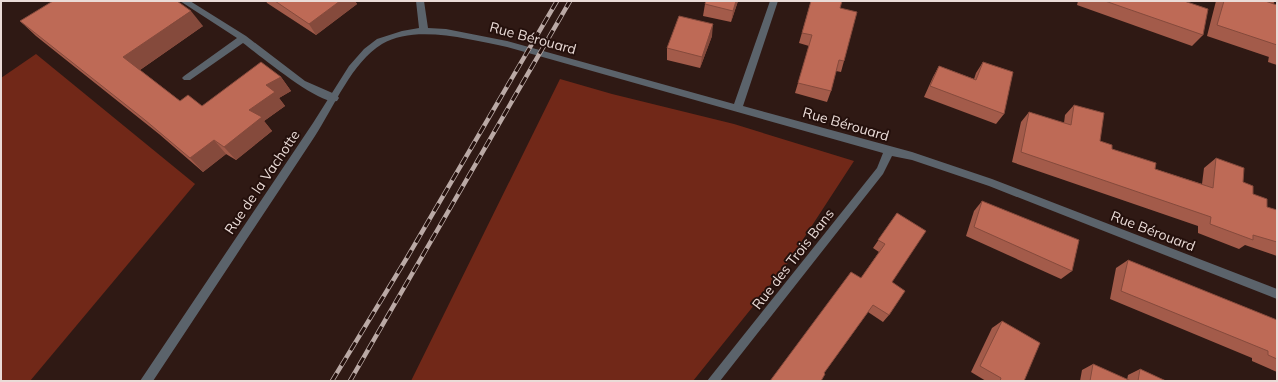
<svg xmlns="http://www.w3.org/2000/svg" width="1278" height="382" viewBox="0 0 1278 382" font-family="Mulish,sans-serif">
<rect width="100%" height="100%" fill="#2f1914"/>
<!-- green -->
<g fill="#712818">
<path d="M 36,54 L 195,184 L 30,381 L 1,381 L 1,78 Z"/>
<path d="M 560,79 L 612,94 L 734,124 L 854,161 L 787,264 L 693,381 L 411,381 Z"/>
</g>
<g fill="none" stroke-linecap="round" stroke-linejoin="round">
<!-- service -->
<path fill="#5b636b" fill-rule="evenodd" d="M 180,1 L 190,1 L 246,36 L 305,81 L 337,95 L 339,98 L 337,101 C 320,106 258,54 243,43 L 190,80 L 184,80 L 182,78 L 184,76 L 237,38 Z"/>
<!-- minor -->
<path fill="#5b636b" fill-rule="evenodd" d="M 416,1 L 424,1 L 428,28 L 446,29 L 507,41 L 734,104 L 770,1 L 778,1 L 743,106 L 912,152 L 992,179 L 1277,289 L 1277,299 L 989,186 L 912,160 L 892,156 L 883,174 L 720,381 L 707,381 L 877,168 L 883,153 L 507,47 C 471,40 416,24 382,44 C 352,62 334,107 315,136 C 261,218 207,299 153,381 L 140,381 L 313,123 L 349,66 L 364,49 L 377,39 L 402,31 L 419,28 Z"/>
<defs>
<g id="rail">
<path d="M 332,381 L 408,256 L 557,1"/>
<path d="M 350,381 L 570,1"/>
</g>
</defs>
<!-- rail casing -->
<use href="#rail" stroke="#baa9a5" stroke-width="4.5"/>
<!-- rail -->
<use href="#rail" stroke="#24100c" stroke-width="3" stroke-dasharray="9" stroke-linecap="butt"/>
</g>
<!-- wall -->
<g fill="#a35b4a">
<path d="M 266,1 L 355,1 L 357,4 L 316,35 L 267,3 Z"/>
<path d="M 706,1 L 738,1 L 731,22 L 703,16 L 705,4 Z"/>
<path d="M 811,1 L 840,8 L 844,61 L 841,72 L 836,71 L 831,91 L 827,102 L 795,93 L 809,46 L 799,43 Z"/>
<path d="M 1078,1 L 1184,1 L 1203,35 L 1192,46 L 1077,5 Z"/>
<path d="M 1216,1 L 1275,1 L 1273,4 L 1277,5 L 1277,65 L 1268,62 L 1269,56 L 1269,57 L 1207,36 Z"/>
<path d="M 20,21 L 203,26 L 140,70 L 180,101 L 202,106 L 281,77 L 291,91 L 279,98 L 285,106 L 264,121 L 272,131 L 236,160 L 226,154 L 203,172 L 159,134 L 36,36 Z"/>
<path d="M 712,36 L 700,68 L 667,60 L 667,48 Z"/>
<path d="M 983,62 L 1004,114 L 996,124 L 924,97 L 933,77 L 939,66 L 974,79 L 976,73 Z"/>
<path d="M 1074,105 L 1100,141 L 1112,149 L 1155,169 L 1202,184 L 1204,168 L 1216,158 L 1243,182 L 1253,194 L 1267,207 L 1277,210 L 1277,256 L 1245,245 L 1239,249 L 1198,233 L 1198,226 L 1012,162 L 1021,122 L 1029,112 L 1064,123 L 1065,115 Z"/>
<path d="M 982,201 L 1072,271 L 1061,279 L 966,236 L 974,211 Z"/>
<path d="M 897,213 L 889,315 L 883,322 L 868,312 L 824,373 L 861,278 L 879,252 L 873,248 Z"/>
<path d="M 1128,260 L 1277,320 L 1277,372 L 1252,361 L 1252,358 L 1110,299 L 1116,268 Z"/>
<path d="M 1002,321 L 1024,381 L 986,381 L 971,372 L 992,328 Z"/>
<path d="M 1093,364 L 1127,380 L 1128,375 L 1140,369 L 1166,381 L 1080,381 L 1082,370 Z"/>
</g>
<!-- shaded-wall -->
<g fill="#854a3c">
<path d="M 340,1 L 355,1 L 357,4 L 316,35 L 309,24 Z"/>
<path d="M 736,1 L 738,1 L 731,22 L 733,11 Z"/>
<path d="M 191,11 L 203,26 L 137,72 L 123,57 Z"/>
<path d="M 713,24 L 712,36 L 700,68 L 702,57 Z"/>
<path d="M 281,77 L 291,91 L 279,98 L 285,106 L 264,121 L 272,131 L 236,160 L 224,147 L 266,85 Z"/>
<path d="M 214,140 L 226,154 L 203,172 L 190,158 Z"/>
</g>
<!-- building -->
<g fill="#be6a56" stroke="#854a3c">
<path d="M 53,1 L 177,1 L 191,11 L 123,57 L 180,101 L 188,95 L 202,106 L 261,62 L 281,77 L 266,85 L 275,92 L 249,110 L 262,117 L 224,147 L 214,140 L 190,158 L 145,120 L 20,21 Z"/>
<path d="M 275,1 L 340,1 L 309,24 Z"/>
<path d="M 706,1 L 736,1 L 733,11 L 705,4 Z"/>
<path d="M 811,1 L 842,1 L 840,8 L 857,12 L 844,61 L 839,60 L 831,91 L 798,83 L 812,35 L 802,33 Z"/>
<path d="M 1105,1 L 1184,1 L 1208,9 L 1203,35 Z"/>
<path d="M 1224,1 L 1265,1 L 1277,5 L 1277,45 L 1217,25 Z"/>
<path d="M 679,16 L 713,24 L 702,57 L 667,48 Z"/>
<path d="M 983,62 L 1013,72 L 1004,114 L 930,86 L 939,66 L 976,80 Z"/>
<path d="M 1074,105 L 1104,113 L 1100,141 L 1112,145 L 1112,149 L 1156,163 L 1155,169 L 1213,188 L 1216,158 L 1244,168 L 1243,182 L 1253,186 L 1253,194 L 1267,199 L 1267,207 L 1277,210 L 1277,242 L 1253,235 L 1253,240 L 1210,224 L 1211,217 L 1021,152 L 1029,112 L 1071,125 Z"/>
<path d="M 982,201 L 1079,240 L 1072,271 L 974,227 Z"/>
<path d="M 897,213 L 926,231 L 892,282 L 905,291 L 889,315 L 873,305 L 824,373 L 825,374 L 821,381 L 770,381 L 851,272 L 861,278 L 885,244 L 878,240 Z"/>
<path d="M 1128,260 L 1277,320 L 1277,359 L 1268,355 L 1268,351 L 1121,291 Z"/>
<path d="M 1002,321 L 1040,343 L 1024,381 L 1000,381 L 1001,378 L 980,366 Z"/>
<path d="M 1093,364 L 1131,381 L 1090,381 Z"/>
<path d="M 1140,369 L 1166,381 L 1138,381 Z"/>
</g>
<g text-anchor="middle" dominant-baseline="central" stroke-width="4" stroke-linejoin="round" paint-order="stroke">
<!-- street labels -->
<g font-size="14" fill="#eadbd7" stroke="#24100c">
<text transform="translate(533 38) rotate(15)">Rue Bérouard</text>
<text transform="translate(846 124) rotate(16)">Rue Bérouard</text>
<text transform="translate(262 182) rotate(-56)">Rue de la Vachotte</text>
<text transform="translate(1153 231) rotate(21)">Rue Bérouard</text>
<text transform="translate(793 259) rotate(-52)">Rue des Trois Bans</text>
</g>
</g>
<!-- border -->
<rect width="1278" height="382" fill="none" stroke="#eadbd7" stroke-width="4"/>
</svg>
